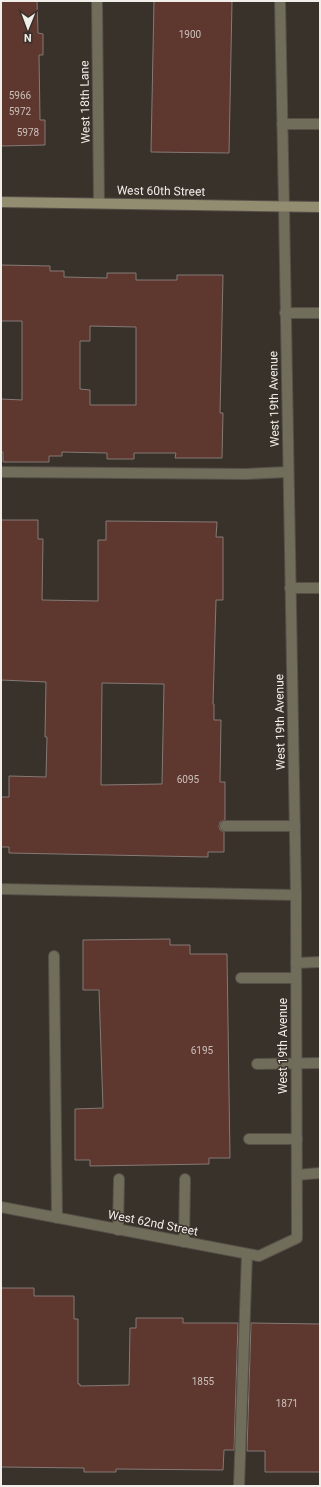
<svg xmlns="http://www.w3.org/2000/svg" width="321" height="1487" font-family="Roboto,sans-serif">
<rect width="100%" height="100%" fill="#39322b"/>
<path fill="#5e372f" stroke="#857976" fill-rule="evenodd" d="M 1,1 L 37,1 L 38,33 L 43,34 L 43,55 L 39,55 L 40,120 L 45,120 L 45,145 L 1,146 Z
M 154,1 L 232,1 L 229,153 L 151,152 Z
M 1,265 L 50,266 L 50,271 L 64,271 L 64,277 L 107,278 L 107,273 L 136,273 L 136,280 L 177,280 L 177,275 L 223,275 L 220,413 L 223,413 L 222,458 L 175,458 L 176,453 L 134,453 L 134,459 L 107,459 L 107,453 L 62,452 L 62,456 L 49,456 L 49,462 L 3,462 L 3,452 L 1,452 L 1,399 L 22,400 L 22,321 L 1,321 ZM 90,326 L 136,327 L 136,405 L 90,405 L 90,390 L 80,389 L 80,341 L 90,341 Z
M 1,520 L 38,520 L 38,539 L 43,539 L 42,600 L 98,601 L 98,540 L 106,540 L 106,521 L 217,522 L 216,537 L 223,537 L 223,600 L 216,600 L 213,704 L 214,704 L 214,720 L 221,720 L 220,782 L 225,782 L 225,820 L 220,822 L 219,826 L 220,830 L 224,832 L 224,852 L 208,852 L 208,857 L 9,853 L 9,847 L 1,847 L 1,797 L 9,797 L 9,776 L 46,777 L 47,737 L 45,737 L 46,682 L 1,680 ZM 102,683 L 164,684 L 162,784 L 101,785 Z
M 170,939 L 170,945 L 190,945 L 190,954 L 227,954 L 230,1158 L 209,1158 L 209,1164 L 90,1166 L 90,1160 L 75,1160 L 75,1109 L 103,1108 L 99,990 L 83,990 L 83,940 Z
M 1,1288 L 34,1288 L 34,1296 L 74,1296 L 74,1319 L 78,1319 L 78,1384 L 80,1384 L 80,1386 L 129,1385 L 130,1328 L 136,1328 L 136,1318 L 183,1318 L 183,1323 L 238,1323 L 234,1450 L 224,1450 L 223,1470 L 116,1469 L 116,1472 L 84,1472 L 84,1468 L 1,1467 Z
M 251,1323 L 320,1324 L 320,1472 L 265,1472 L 265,1451 L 247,1451 Z"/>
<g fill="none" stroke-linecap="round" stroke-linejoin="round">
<defs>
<path id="lane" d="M 280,1 L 284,207
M 282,124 L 320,124
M 285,313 L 320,313
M 1,472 L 246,474 L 288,472
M 290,588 L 320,588
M 225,826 L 295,826
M 1,889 L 296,895
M 54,956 L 57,1218
M 296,963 L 320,962
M 241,978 L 296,978
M 257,1064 L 320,1063
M 249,1139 L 297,1139
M 297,1175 L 320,1173
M 118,1230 L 119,1179
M 184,1242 L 185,1179
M 239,1486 L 247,1254"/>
<path id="street" d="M 97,1 L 99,203
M 1,1207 L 259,1256 L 297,1238 L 296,895 L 284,207"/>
<path id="secondary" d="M 1,202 L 320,207"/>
</defs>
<use href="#lane" stroke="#565049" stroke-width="12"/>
<use href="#street" stroke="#565049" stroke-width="12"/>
<use href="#secondary" stroke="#565049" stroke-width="12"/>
<use href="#lane" stroke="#706d5b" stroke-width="10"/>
<use href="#street" stroke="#706d5b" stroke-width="10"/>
<use href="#secondary" stroke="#928c71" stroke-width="10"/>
</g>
<g text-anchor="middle" stroke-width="3" stroke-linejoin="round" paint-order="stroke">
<g font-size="10" fill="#ccc0ba">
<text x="190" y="38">1900</text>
<text x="20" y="99">5966</text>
<text x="20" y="115">5972</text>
<text x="28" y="136">5978</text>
<text x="188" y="783">6095</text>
<text x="202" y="1054">6195</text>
<text x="203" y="1385">1855</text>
<text x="287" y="1407">1871</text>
</g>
<g font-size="12" fill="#f1ede9" stroke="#39322b">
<text transform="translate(85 102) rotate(-91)" y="4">West 18th Lane</text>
<text transform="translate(161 191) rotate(1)" y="4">West 60th Street</text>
<text transform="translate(274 399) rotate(-91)" y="4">West 19th Avenue</text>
<text transform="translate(280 722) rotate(-91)" y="4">West 19th Avenue</text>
<text transform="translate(283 1046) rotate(-90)" y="4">West 19th Avenue</text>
<text transform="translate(153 1223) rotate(11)" y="4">West 62nd Street</text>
</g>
</g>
<rect width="321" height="1487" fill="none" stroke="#f1ede9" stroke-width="4"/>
<g transform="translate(28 28) rotate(181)" stroke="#39322b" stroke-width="3" paint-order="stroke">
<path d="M0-3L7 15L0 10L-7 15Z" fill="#f1ede9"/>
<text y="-6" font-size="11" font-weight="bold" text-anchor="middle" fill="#f1ede9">N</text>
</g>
</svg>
